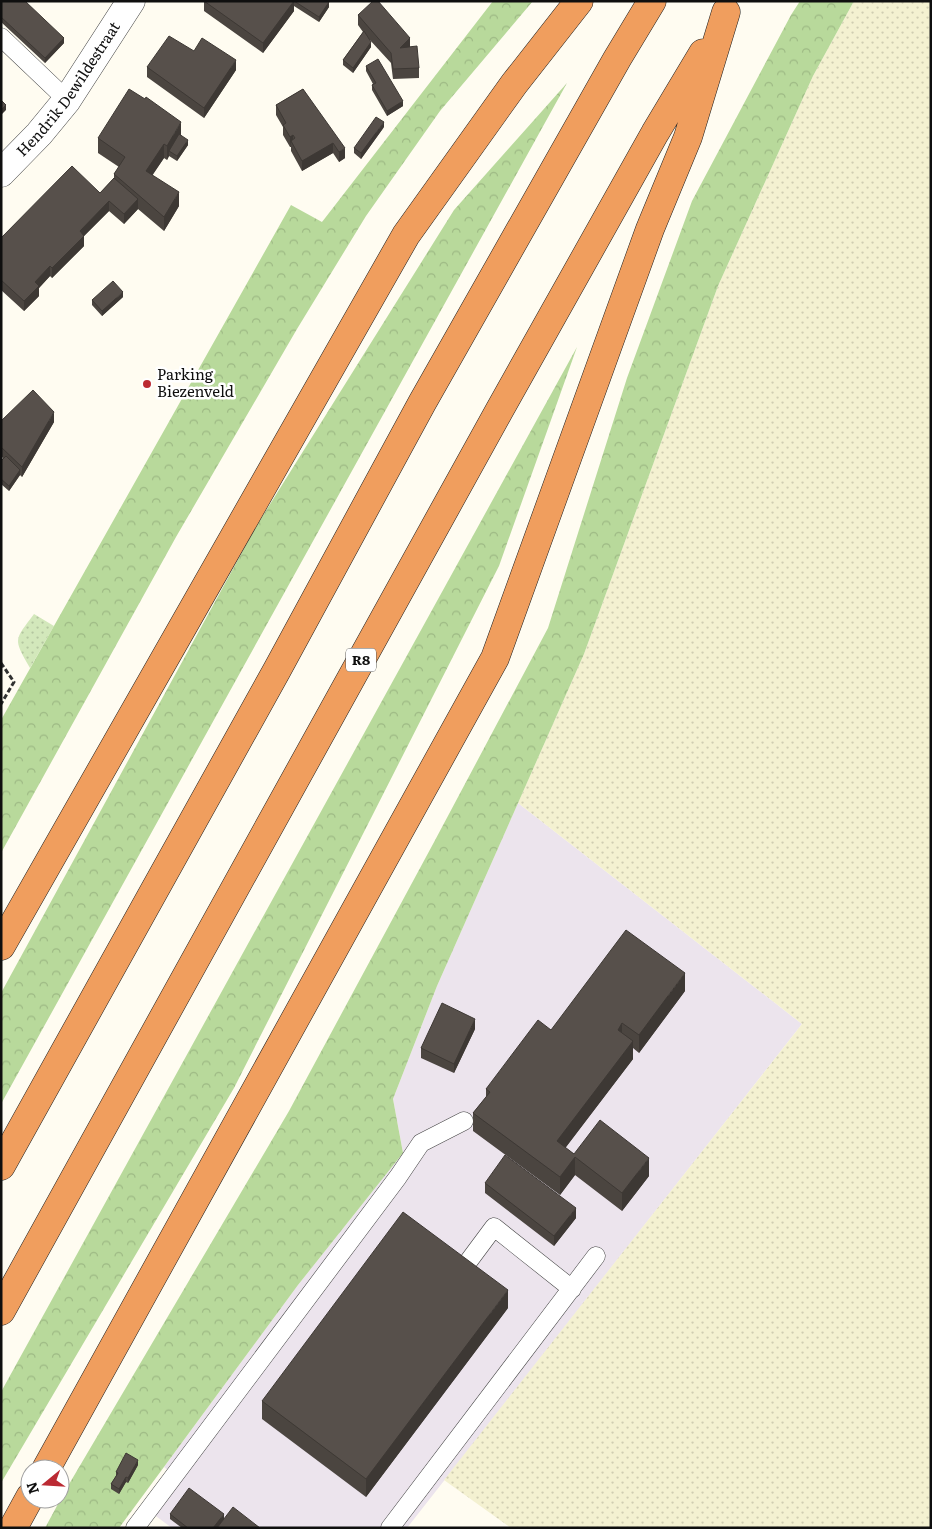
<svg xmlns="http://www.w3.org/2000/svg" width="932" height="1529" font-family="Literata,serif">
<defs>
<pattern id="farmland-dots" width="8" height="8" patternUnits="userSpaceOnUse" patternTransform="scale(1.25)"><rect width="8" height="8" fill="#f4f1d1"/><path d="M2 2h.1M6 6h.1" fill="none" stroke="#d0cdb2" stroke-width="1.8" stroke-linecap="round"/></pattern>
<pattern id="grass-dots" width="8" height="8" patternUnits="userSpaceOnUse" patternTransform="scale(1.25)"><rect width="8" height="8" fill="#d3e8bb"/><path d="M2 2h.1M6 6h.1" fill="none" stroke="#b4c6a0" stroke-width="1.8" stroke-linecap="round"/></pattern>
<pattern id="forest-crowns" width="20" height="18" patternUnits="userSpaceOnUse" patternTransform="scale(1.25)"><rect width="20" height="18" fill="#b8d99b"/><path d="M2 6a3 3 0 1 1 6 0M12 15a3 3 0 1 1 6 0" fill="none" stroke="#9db984"/></pattern>
</defs>
<rect width="100%" height="100%" fill="#fffcf1"/>
<path fill="#ece4ed" d="M 518,803 L 802,1024 L 407,1528 L 172,1528 L 153,1514 L 181,1481 L 164,1467 L 298,1285 L 403,1153 L 393,1099 L 437,986 Z"/>
<path fill="url(#farmland-dots)" d="M 854,1 L 931,1 L 931,1528 L 511,1528 L 444,1480 L 802,1024 L 518,803 L 584,654 L 718,286 L 813,76 Z"/>
<path fill="url(#grass-dots)" d="M 34,614 L 54,626 L 30,668 C 13,638 14,641 34,614 Z"/>
<path fill="url(#forest-crowns)" d="M 493,1 L 533,1 L 440,111 L 366,216 L 297,329 L 176,537 L 1,853 L 1,720 L 291,205 L 322,222 Z
M 800,1 L 854,1 L 813,76 L 718,286 L 584,654 L 437,986 L 393,1099 L 403,1153 L 298,1285 L 119,1528 L 45,1528 L 65,1491 L 289,1111 L 433,844 L 548,628 L 627,378 L 692,201 L 791,15 Z
M 567,83 L 1,1104 L 1,993 L 257,525 L 454,210 Z
M 577,347 L 499,566 L 234,1088 L 1,1483 L 1,1392 Z"/>
<g fill="none" stroke-linecap="round" stroke-linejoin="round">
<defs>
<path id="lane" d="M 1,37 L 67,100
M 465,1266 L 494,1227 L 572,1289
M 135,1528 L 398,1177 L 421,1143 L 464,1121
M 390,1528 L 596,1256"/>
<g id="street">
<path id="s1" d="M 1,173 L 39,134 L 67,100 L 131,1"/>
</g>
<path id="highway" d="M 1,946 L 406,235 L 514,84 L 579,1
M 1,1166 L 277,670 L 422,403 L 617,59 L 652,1
M 1,1311 L 499,411 L 655,133 L 703,53
M 46,1469 L 495,658 L 650,229 L 688,137 L 726,12
M 13,1528 L 30,1497"/>
</defs>
<use href="#lane" stroke="#424242" stroke-width="19"/>
<use href="#street" stroke="#424242" stroke-width="29"/>
<use href="#highway" stroke="#202020" stroke-width="29"/>
<path stroke="#313131" stroke-width="3" stroke-dasharray="5 2.5" stroke-linecap="butt" d="M 1,663 L 14,682 L 1,704"/>
<use href="#lane" stroke="#fff" stroke-width="18"/>
<use href="#street" stroke="#fff" stroke-width="28"/>
<use href="#highway" stroke="#f09e5e" stroke-width="28"/>
</g>
<path fill="#4b4540" d="M 1,1 L 64,43 L 45,63 L 1,22 Z
M 204,1 L 328,1 L 329,7 L 319,22 L 294,6 L 294,11 L 263,53 L 204,11 Z
M 358,15 L 410,47 L 419,68 L 419,78 L 393,79 L 391,63 L 369,39 L 371,47 L 353,73 L 343,65 L 343,60 L 363,32 L 358,25 Z
M 194,51 L 236,70 L 204,118 L 147,77 L 147,67 Z
M 366,66 L 403,106 L 387,116 L 372,90 L 372,85 L 373,84 L 366,71 Z
M 303,89 L 345,158 L 339,162 L 333,153 L 302,171 L 291,151 L 291,147 L 290,147 L 283,135 L 283,127 L 276,115 L 276,105 Z
M 384,127 L 361,159 L 354,153 L 354,148 Z
M 181,135 L 188,145 L 177,161 L 169,156 L 167,160 L 164,158 L 152,175 L 179,206 L 164,231 L 138,209 L 124,224 L 109,211 L 84,236 L 84,246 L 52,278 L 50,276 L 39,288 L 39,296 L 24,311 L 1,290 L 1,238 L 100,193 L 114,178 L 114,174 L 119,167 L 98,153 L 98,138 Z
M 123,297 L 102,316 L 92,305 L 92,300 Z
M 1,421 L 54,422 L 22,477 L 20,475 L 9,491 L 1,484 L 1,461 L 3,458 L 1,456 Z
M 685,991 L 639,1053 L 633,1048 L 633,1059 L 565,1148 L 574,1154 L 649,1176 L 622,1211 L 575,1175 L 560,1195 L 473,1131 L 473,1113 L 486,1097 L 486,1089 L 551,1030 Z
M 475,1029 L 454,1073 L 421,1058 L 421,1048 Z
M 485,1183 L 576,1218 L 554,1246 L 485,1193 Z
M 508,1308 L 366,1497 L 262,1419 L 262,1401 Z
M 138,1465 L 128,1483 L 126,1482 L 119,1494 L 111,1489 L 111,1484 L 116,1476 L 116,1472 Z
M 170,1514 L 224,1519 L 260,1528 L 182,1528 L 170,1519 Z"/>
<path fill="#3d3834" d="M 294,1 L 294,11 L 263,53 L 263,43 Z
M 329,2 L 329,7 L 319,22 L 319,17 Z
M 64,38 L 64,43 L 45,63 L 45,58 Z
M 410,38 L 410,48 L 400,48 Z
M 371,42 L 371,47 L 353,73 L 353,68 Z
M 236,60 L 236,70 L 204,118 L 204,108 Z
M 403,101 L 403,106 L 387,116 L 387,111 Z
M 6,105 L 6,110 L 1,115 L 1,110 Z
M 181,122 L 181,136 L 169,151 L 169,156 L 167,160 L 167,146 Z
M 384,122 L 384,127 L 361,159 L 361,153 Z
M 293,135 L 293,145 L 291,141 L 290,147 L 290,137 Z
M 188,140 L 188,145 L 177,161 L 177,156 Z
M 333,143 L 333,153 L 302,171 L 302,161 Z
M 164,144 L 164,158 L 146,185 L 146,171 Z
M 345,148 L 345,158 L 339,162 L 339,152 Z
M 179,192 L 179,206 L 164,231 L 164,217 Z
M 138,199 L 138,209 L 124,224 L 124,214 Z
M 109,201 L 109,211 L 84,236 L 84,246 L 52,278 L 52,268 L 80,231 Z
M 50,266 L 50,276 L 39,288 L 39,296 L 24,311 L 24,301 L 35,282 Z
M 123,292 L 123,297 L 102,316 L 102,311 Z
M 54,412 L 54,422 L 22,477 L 22,467 Z
M 20,470 L 20,475 L 9,491 L 9,486 Z
M 685,973 L 685,991 L 639,1053 L 639,1035 Z
M 475,1019 L 475,1029 L 454,1073 L 454,1064 Z
M 622,1023 L 622,1041 L 618,1030 Z
M 633,1041 L 633,1059 L 557,1159 L 557,1141 Z
M 575,1157 L 575,1175 L 560,1195 L 560,1177 Z
M 649,1158 L 649,1176 L 622,1211 L 622,1193 Z
M 576,1208 L 576,1218 L 554,1246 L 554,1236 Z
M 508,1290 L 508,1308 L 366,1497 L 366,1479 Z
M 138,1460 L 138,1465 L 128,1483 L 128,1478 Z
M 126,1477 L 126,1482 L 119,1494 L 119,1489 Z
M 224,1514 L 224,1519 L 217,1528 L 213,1528 Z"/>
<path fill="#57504b" stroke="#3d3834" d="M 1,1 L 25,1 L 64,38 L 45,58 L 1,17 Z
M 204,1 L 294,1 L 263,43 Z
M 294,1 L 328,1 L 329,2 L 319,17 Z
M 373,1 L 378,1 L 410,38 L 400,48 L 417,46 L 419,68 L 393,69 L 391,53 L 358,15 Z
M 364,31 L 371,42 L 353,68 L 343,60 Z
M 169,36 L 194,51 L 202,38 L 236,60 L 204,108 L 147,67 Z
M 378,59 L 403,101 L 387,111 L 372,85 L 376,83 L 366,66 Z
M 129,89 L 145,99 L 146,97 L 181,122 L 167,146 L 164,144 L 146,171 L 179,192 L 164,217 L 114,174 L 125,157 L 98,138 Z
M 303,89 L 345,148 L 339,152 L 333,143 L 302,161 L 291,141 L 295,138 L 293,135 L 290,137 L 283,125 L 286,123 L 276,105 Z
M 1,100 L 6,105 L 1,110 Z
M 376,117 L 384,122 L 361,153 L 354,148 Z
M 179,134 L 188,140 L 177,156 L 169,151 Z
M 72,166 L 100,193 L 114,178 L 138,199 L 124,214 L 109,201 L 80,231 L 84,236 L 52,268 L 50,266 L 35,282 L 39,286 L 24,301 L 1,280 L 1,238 Z
M 113,281 L 123,292 L 102,311 L 92,300 Z
M 33,390 L 54,412 L 22,467 L 1,447 L 1,421 Z
M 6,456 L 20,470 L 9,486 L 1,479 L 1,461 Z
M 626,930 L 685,973 L 639,1035 L 622,1023 L 618,1030 L 633,1041 L 557,1141 L 574,1154 L 600,1120 L 649,1158 L 622,1193 L 575,1157 L 560,1177 L 473,1113 L 490,1092 L 486,1089 L 538,1020 L 551,1030 Z
M 442,1003 L 475,1019 L 454,1064 L 421,1048 Z
M 505,1155 L 576,1208 L 554,1236 L 485,1183 Z
M 403,1212 L 508,1290 L 366,1479 L 262,1401 Z
M 126,1453 L 138,1460 L 128,1478 L 126,1477 L 119,1489 L 111,1484 L 118,1473 L 116,1472 Z
M 189,1488 L 224,1514 L 213,1528 L 188,1528 L 170,1514 Z
M 233,1507 L 260,1528 L 217,1528 Z"/>
<circle fill="#bb2a33" stroke="#fff" stroke-width="2" cx="147" cy="384" r="5"/>
<g text-anchor="middle" stroke-width="5" stroke-linejoin="round" paint-order="stroke">
<rect fill="#fff" stroke="#575757" stroke-width="1" x="346" y="648.5" width="30" height="23" rx="4"/>
<g font-size="14" font-weight="bold" fill="#0f0f0f">
<text x="361" y="665">R8</text>
</g>
<g font-size="15" fill="#0f0f0f" stroke="#fff">
<text dy="5" stroke="none"><textPath href="#s1" startOffset="108">Hendrik Dewildestraat</textPath></text>
</g>
<g font-size="15" fill="#0f0f0f" stroke="#fff" text-anchor="start">
<text x="157" y="380">Parking<tspan x="157" dy="17">Biezenveld</tspan></text>
</g>
</g>
<rect width="932" height="1529" fill="none" stroke="#0f0f0f" stroke-width="5"/>
<g transform="translate(45 1484) rotate(252)"><circle r="24" fill="#ffffff" stroke="#9f9f9f"/>
<path d="M0-4L9 19L0 12L-9 19Z" fill="#bb2a33"/>
<text y="-8" font-size="14" font-weight="bold" text-anchor="middle" fill="#0f0f0f">N</text>
</g>
</svg>
